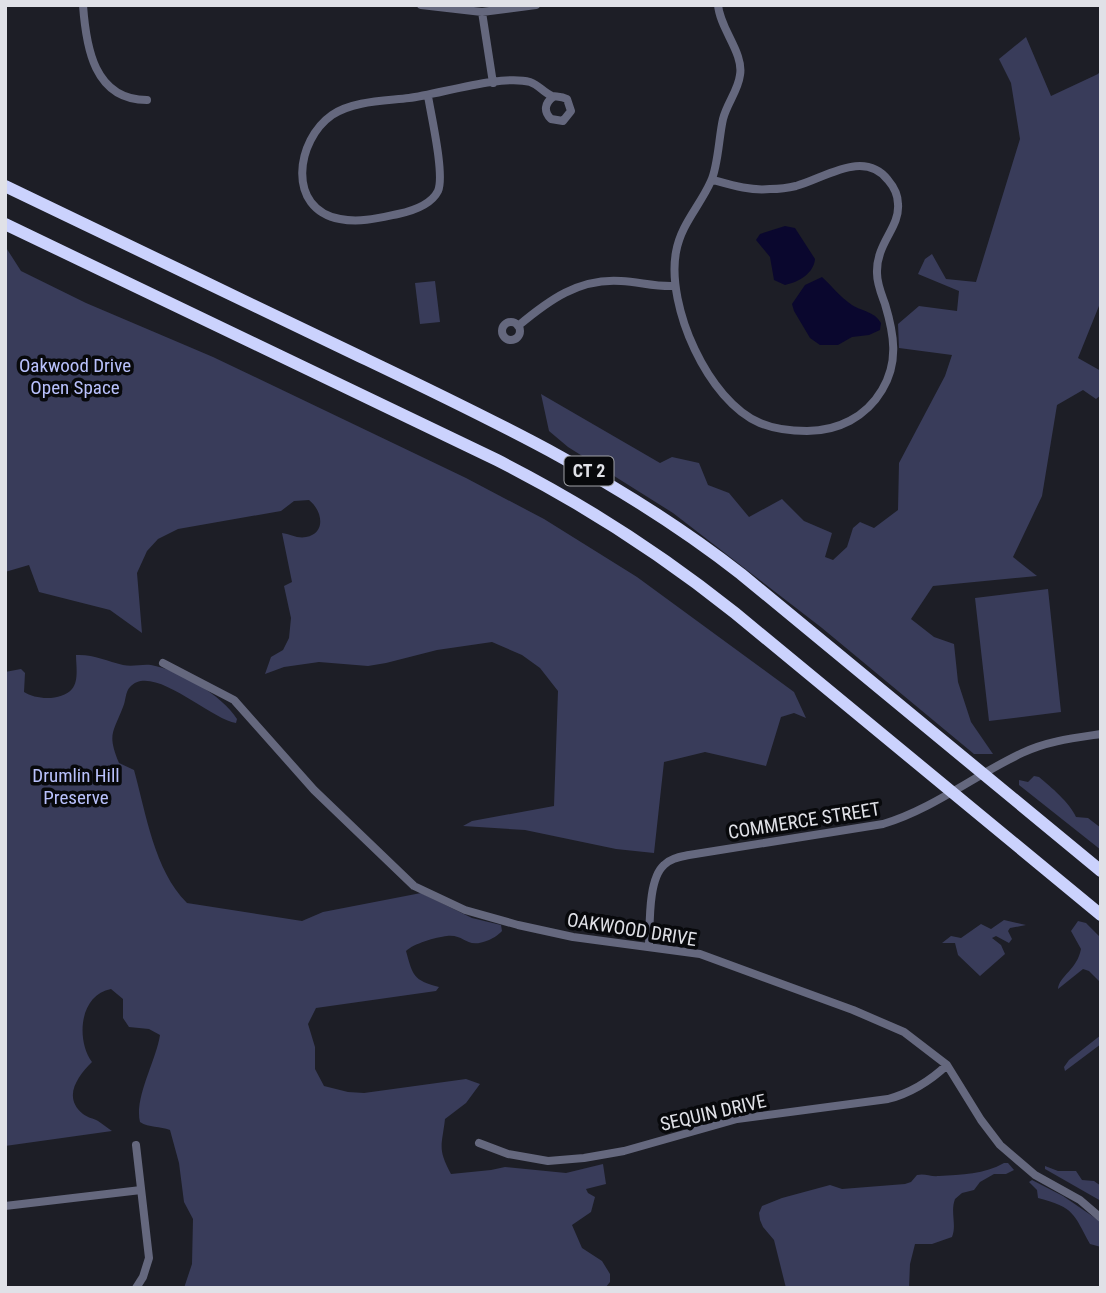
<svg xmlns="http://www.w3.org/2000/svg" width="1106" height="1293" font-family="'Roboto Condensed',sans-serif">
<rect width="100%" height="100%" fill="#1d1e26"/>
<path fill="#393c5a" d="M 1026,37 L 1051,96 L 1098,74 L 1101,70 L 1101,301 L 1078,358 L 1101,371 L 1101,395 L 1096,399 L 1083,390 L 1057,405 L 1042,496 L 1013,557 L 1037,576 L 933,586 L 911,619 L 934,637 L 954,644 L 958,682 L 971,722 L 993,754 L 974,754 L 822,628 L 673,513 L 568,447 L 549,431 L 541,394 L 660,463 L 672,457 L 699,463 L 708,485 L 729,493 L 749,517 L 782,499 L 804,521 L 832,533 L 825,557 L 833,560 L 847,547 L 853,528 L 860,522 L 874,528 L 898,510 L 899,463 L 945,376 L 952,355 L 899,348 L 898,324 L 919,306 L 957,311 L 959,291 L 918,274 L 925,259 L 932,254 L 946,279 L 976,282 L 1020,139 L 1011,83 L 999,59 Z
M 5,246 L 21,271 L 86,303 L 213,357 L 466,478 L 544,519 L 637,577 L 794,692 L 806,718 L 794,713 L 781,717 L 766,766 L 705,752 L 664,762 L 654,853 L 616,849 L 525,830 L 463,826 L 472,821 L 554,806 L 558,691 L 540,668 L 522,655 L 492,642 L 437,650 L 386,663 L 368,666 L 319,662 L 284,667 L 265,674 L 271,657 L 283,650 L 289,638 L 291,618 L 284,586 L 292,582 L 282,533 C 290,534 298,539 306,537 C 327,533 322,510 309,500 L 294,501 L 281,511 L 178,529 L 158,539 L 147,551 L 137,573 L 142,633 L 110,610 L 39,592 L 29,565 L 5,572 Z
M 435,281 L 440,322 L 420,324 L 415,283 Z
M 1048,589 L 1061,712 L 989,721 L 975,598 Z
M 76,655 C 93,654 107,661 123,665 C 133,667 141,664 151,665 C 179,670 222,695 237,719 L 236,723 C 210,719 152,662 130,687 C 125,692 126,701 123,707 C 113,733 107,734 119,763 L 134,770 C 146,813 154,870 187,903 L 302,921 L 323,912 L 421,893 L 472,918 L 501,925 L 502,931 C 497,936 495,937 489,940 C 465,950 466,934 447,936 C 436,937 413,944 406,951 C 413,976 413,980 439,987 L 436,991 L 316,1008 L 308,1024 L 315,1047 L 315,1069 L 324,1086 L 348,1092 L 364,1093 L 466,1079 L 480,1084 L 466,1103 L 445,1119 C 442,1146 437,1148 451,1174 L 491,1170 L 505,1167 L 566,1173 L 603,1164 L 606,1184 L 586,1189 L 588,1193 L 595,1197 L 591,1212 L 572,1225 L 582,1248 L 602,1261 L 610,1274 L 610,1282 L 605,1288 L 184,1288 L 192,1264 L 193,1219 L 184,1202 L 179,1163 L 170,1130 C 160,1126 149,1128 140,1122 C 134,1098 156,1061 160,1035 L 149,1029 L 129,1027 L 123,1018 L 123,999 L 111,989 C 79,995 76,1040 92,1062 C 78,1076 62,1097 83,1114 C 88,1118 93,1118 98,1121 C 103,1124 107,1128 112,1131 L 5,1146 L 5,672 L 21,669 L 25,673 L 24,692 C 36,700 62,701 72,689 C 79,681 76,665 76,655 Z
M 1034,776 L 1039,777 C 1051,787 1070,803 1076,817 L 1088,818 L 1101,828 L 1101,850 L 1019,785 L 1019,780 L 1028,782 Z
M 1004,920 L 1026,925 L 1010,928 L 1008,931 L 1012,939 L 1009,943 L 996,936 L 992,938 L 1001,945 L 1005,954 L 980,976 L 958,955 L 955,943 L 942,943 L 951,936 L 961,938 L 981,924 L 991,929 Z
M 1078,921 L 1086,923 L 1101,938 L 1101,983 L 1089,971 L 1083,969 L 1058,989 C 1059,976 1077,970 1081,949 L 1071,931 Z
M 1101,1035 L 1101,1044 L 1065,1071 L 1064,1067 L 1069,1060 Z
M 1004,1163 L 1008,1163 L 1014,1170 L 1006,1174 L 994,1174 L 980,1182 L 974,1190 L 962,1193 L 955,1199 C 950,1212 957,1225 952,1237 L 932,1244 L 915,1244 L 910,1264 L 909,1288 L 786,1288 L 774,1240 L 763,1227 L 760,1220 L 759,1213 L 762,1206 L 782,1198 L 830,1185 L 842,1189 L 905,1184 L 911,1182 L 917,1175 C 925,1173 930,1177 939,1176 C 961,1175 985,1174 1004,1163 Z
M 1045,1166 L 1058,1171 L 1076,1171 L 1082,1180 L 1094,1181 L 1101,1186 L 1101,1201 L 1045,1169 Z
M 1032,1180 L 1063,1196 L 1101,1222 L 1101,1247 L 1090,1244 C 1073,1213 1075,1208 1038,1198 L 1037,1190 L 1029,1182 Z"/>
<path fill="#0a072e" d="M 785,226 L 795,228 L 815,259 C 814,273 799,282 785,285 L 774,280 L 770,257 L 756,240 L 760,234 Z
M 822,277 C 832,286 840,297 852,305 C 863,312 874,311 881,323 L 880,330 L 869,335 L 852,337 L 838,345 L 820,345 L 810,338 L 794,311 L 792,304 L 805,285 Z"/>
<g fill="none" stroke-linecap="round" stroke-linejoin="round">
<path stroke="#65687e" stroke-width="8" d="M 83,5 C 86,47 94,100 147,100
M 421,5 L 482,12 L 536,5
M 482,12 L 493,83
M 428,96 C 431,115 445,175 438,191 C 431,205 412,211 398,214 C 379,218 360,223 340,219 C 286,209 296,140 332,115 C 353,101 384,101 409,98 C 440,94 502,74 530,82 C 539,85 544,93 552,96 C 557,97 561,96 567,99 L 571,111 L 563,121 L 551,119 C 543,111 545,103 553,97
M 713,180 C 731,185 750,191 770,189 C 778,189 788,188 796,186 C 825,178 864,149 888,180 C 894,187 898,195 898,204 C 900,228 876,243 877,273 C 877,284 881,293 885,304 C 894,334 899,362 882,390 C 866,417 838,431 807,431 C 791,431 774,429 760,423 C 708,401 666,306 676,252 C 681,224 700,206 711,181 C 718,167 719,136 723,119 C 727,103 738,91 740,75 C 744,53 720,29 718,5
M502 331a9 9 0 1 1 18 0a9 9 0 1 1-18 0Z
M 518,326 C 549,300 579,278 621,281 C 640,282 655,287 675,286
M 163,663 L 234,700 L 314,790 L 414,886 L 465,910 L 518,925 L 573,937 L 700,954 L 853,1010 L 904,1032 L 947,1065 L 981,1120 L 1000,1145 L 1035,1175 L 1080,1200 L 1101,1218
M 649,945 C 650,924 648,879 664,865 C 671,858 680,857 689,855 L 883,824 C 933,809 975,775 1022,753 C 1047,741 1074,738 1101,734
M 479,1143 L 508,1154 L 548,1161 L 584,1158 L 624,1151 L 737,1119 L 888,1099 C 911,1093 930,1081 947,1065
M 136,1145 L 149,1258 L 143,1277 L 136,1288
M 5,1206 L 141,1190"/>
<path stroke="#cbd2fd" stroke-width="12" d="M 5,186 C 123,243 241,299 359,356 C 495,421 622,481 741,574 L 1101,871
M 5,224 L 497,460 C 582,503 661,554 735,613 L 1101,915"/>
</g>
<g text-anchor="middle" stroke-width="7" stroke-linejoin="round" paint-order="stroke">
<rect fill="#08090c" stroke="#9fa0a5" stroke-width="2" x="564.5" y="456.5" width="49" height="29" rx="5"/>
<g font-size="18" font-weight="bold" fill="#e0e1e7">
<text x="589" y="477">CT 2</text>
</g>
<g font-size="19" fill="#b9c1fc" stroke="#08090c">
<text x="75" y="372">Oakwood Drive<tspan x="75" dy="22">Open Space</tspan></text>
<text x="76" y="782">Drumlin Hill<tspan x="76" dy="22">Preserve</tspan></text>
</g>
<g font-size="19" fill="#e0e1e7" stroke="#08090c">
<text transform="translate(804 820) rotate(-9)" y="7">COMMERCE STREET</text>
<text transform="translate(632 929) rotate(9)" y="7">OAKWOOD DRIVE</text>
<text transform="translate(713 1112) rotate(-13)" y="7">SEQUIN DRIVE</text>
</g>
</g>
<rect width="1106" height="1293" fill="none" stroke="#e0e1e7" stroke-width="14"/>
</svg>
